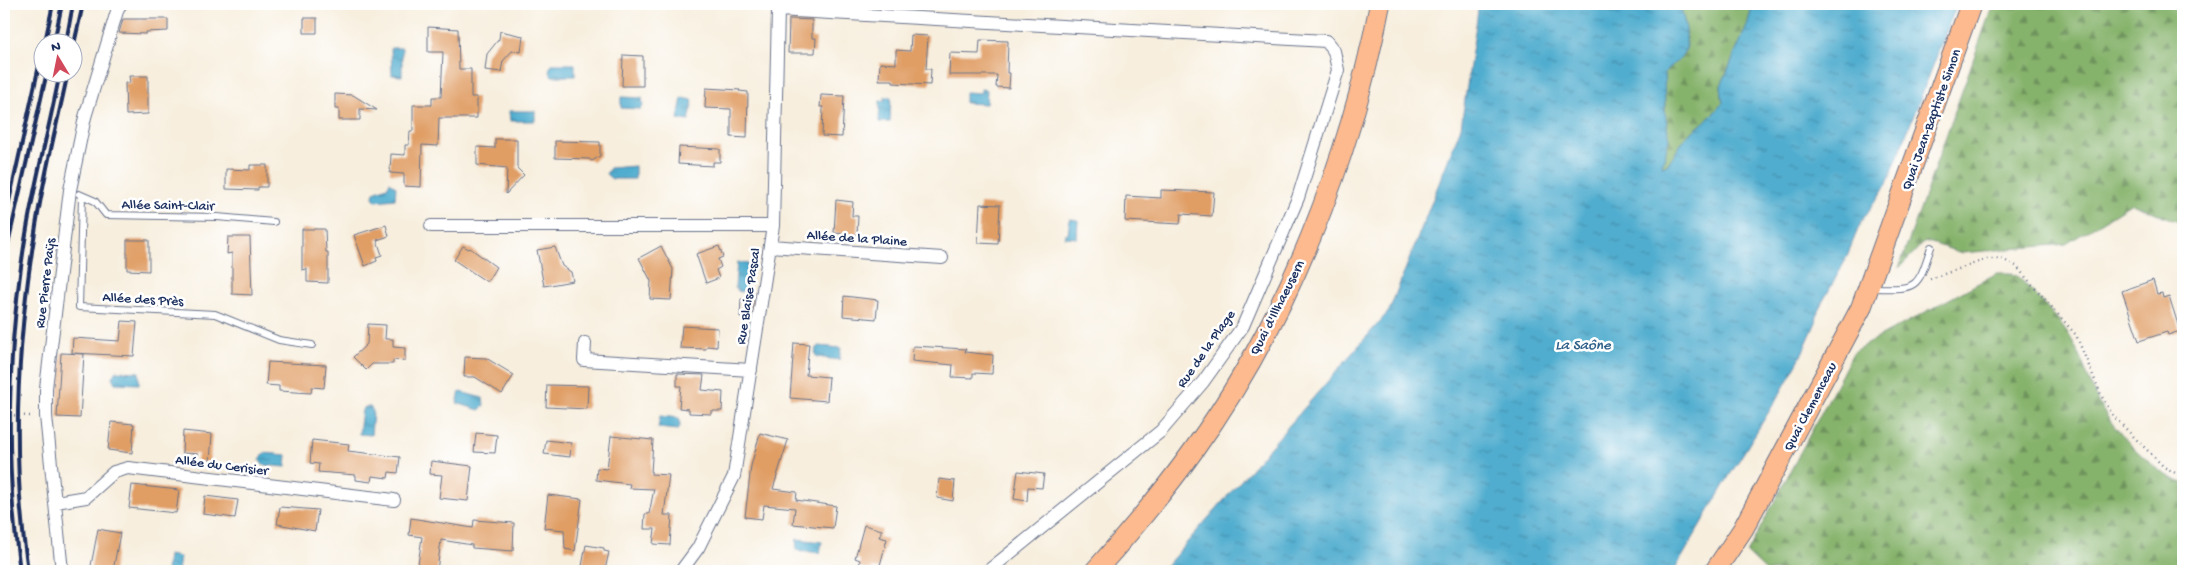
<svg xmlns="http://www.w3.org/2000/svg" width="2187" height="575" font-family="'Gochi Hand',sans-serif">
<defs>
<pattern id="forest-firs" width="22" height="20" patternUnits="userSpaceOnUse" patternTransform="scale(1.25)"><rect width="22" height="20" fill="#86b36c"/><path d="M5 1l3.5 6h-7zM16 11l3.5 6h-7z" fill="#6d925c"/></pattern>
<pattern id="water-ripples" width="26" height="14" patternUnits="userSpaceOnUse" patternTransform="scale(1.25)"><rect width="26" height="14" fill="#51adcf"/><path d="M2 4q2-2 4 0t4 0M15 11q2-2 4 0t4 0" fill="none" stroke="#428dab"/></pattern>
</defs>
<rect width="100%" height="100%" fill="#fff"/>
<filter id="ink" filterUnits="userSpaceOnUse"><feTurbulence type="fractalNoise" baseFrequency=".02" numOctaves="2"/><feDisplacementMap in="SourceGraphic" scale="10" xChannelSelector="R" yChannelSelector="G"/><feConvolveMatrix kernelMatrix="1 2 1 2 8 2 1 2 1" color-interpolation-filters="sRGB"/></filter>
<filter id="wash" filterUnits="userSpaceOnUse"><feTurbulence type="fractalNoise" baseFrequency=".0096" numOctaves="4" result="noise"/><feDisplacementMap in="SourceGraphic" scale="20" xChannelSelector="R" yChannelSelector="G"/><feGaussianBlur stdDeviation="1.12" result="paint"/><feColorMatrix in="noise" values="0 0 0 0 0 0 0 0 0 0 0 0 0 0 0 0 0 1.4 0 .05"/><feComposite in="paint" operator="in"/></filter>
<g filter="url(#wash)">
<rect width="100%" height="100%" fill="#f7eedd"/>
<path fill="url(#forest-firs)" stroke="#507165" d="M 1680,4 L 1753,4 L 1747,26 L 1721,86 L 1723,103 L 1709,118 L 1686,137 L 1667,165 L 1661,166 L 1669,139 L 1665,112 L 1664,73 L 1681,57 L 1686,49 L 1686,29 Z
M 1993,4 L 2183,4 L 2183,224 L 2132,203 L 2066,244 L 1962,253 L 1925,241 L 1899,268 Z
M 1997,273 L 2010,273 L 2019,277 C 2034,295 2058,316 2069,335 C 2082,356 2088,380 2098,402 C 2112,429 2155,474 2183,483 L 2183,571 L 1766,571 L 1747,553 L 1854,351 Z"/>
<path fill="url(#water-ripples)" stroke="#366e96" d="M 1479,4 L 1680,4 L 1686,29 L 1686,49 L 1681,57 L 1664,73 L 1665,112 L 1669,139 L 1662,166 L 1667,165 L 1686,137 L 1709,118 L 1723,103 L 1721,86 L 1747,26 L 1753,4 L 1957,4 L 1887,184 L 1861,222 L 1844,263 L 1818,310 L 1816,322 L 1800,358 L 1781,392 L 1728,478 L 1674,571 L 1162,571 L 1389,311 L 1461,127 Z
M 391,48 L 402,48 L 402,76 L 392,75 Z
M 552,64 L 575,64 L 575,76 L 552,76 L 549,70 Z
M 981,89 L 987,90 L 986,104 L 965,103 L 965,92 L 981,93 Z
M 621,97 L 642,98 L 643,105 L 641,109 L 621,108 Z
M 885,97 L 891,97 L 890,122 L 879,122 L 880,101 L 885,101 Z
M 682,98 L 693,100 L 689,121 L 678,119 Z
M 509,111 L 535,111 L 535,121 L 510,121 Z
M 635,166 L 635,179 L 612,179 L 606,174 L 610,168 Z
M 390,182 L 396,187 L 395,199 L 376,201 L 373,197 L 374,192 L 387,187 Z
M 1070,219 L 1078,220 L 1077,238 L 1065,237 L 1065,234 L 1068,234 Z
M 737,262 L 748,264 L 746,289 L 740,292 L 735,288 Z
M 819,346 L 841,348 L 839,360 L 817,357 L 815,354 L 816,348 Z
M 116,371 L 139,372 L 139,384 L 115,383 L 112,377 Z
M 460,392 L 483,398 L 484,406 L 479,410 L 457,403 Z
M 365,407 L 370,407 L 373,411 L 371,435 L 359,434 L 362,410 Z
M 660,416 L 679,418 L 680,426 L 678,430 L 658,428 Z
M 264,453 L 287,455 L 286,467 L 263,465 L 260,460 Z
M 797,539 L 822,542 L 820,553 L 796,550 Z
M 168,555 L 180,557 L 178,571 L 166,571 Z"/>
<g id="blocks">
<path fill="#e09e65" d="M 304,18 L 317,18 L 317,33 L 304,33 Z
M 123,19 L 168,19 L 168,31 L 146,32 L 146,34 L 119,33 Z
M 789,19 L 812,20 L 812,38 L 816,38 L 815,53 L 788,53 Z
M 428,27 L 458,29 L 459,69 L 471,69 L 471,97 L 477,97 L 477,118 L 439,118 L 438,146 L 422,145 L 421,187 L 404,186 L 404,174 L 390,173 L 391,154 L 405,155 L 405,145 L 409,145 L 410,131 L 413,131 L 413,105 L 432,105 L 432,97 L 441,97 L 443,52 L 428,52 Z
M 500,31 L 523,36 L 521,52 L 512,51 L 503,61 L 501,72 L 485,70 L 487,54 L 499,39 Z
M 911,35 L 928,36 L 926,69 L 931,69 L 930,85 L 893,83 L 893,80 L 879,80 L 880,63 L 896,64 L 896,50 L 910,51 Z
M 980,40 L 1008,41 L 1007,73 L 1010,73 L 1009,88 L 996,87 L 997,75 L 949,75 L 950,53 L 979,54 Z
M 623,55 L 643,56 L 643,86 L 622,86 Z
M 129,76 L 148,76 L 148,114 L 126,115 L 125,83 L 130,83 Z
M 706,88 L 740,90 L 739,91 L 748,92 L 747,138 L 731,137 L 731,109 L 705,108 Z
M 335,94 L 353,95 L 377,110 L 360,109 L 360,120 L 339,120 L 339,109 L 335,109 Z
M 821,95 L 844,96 L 842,137 L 822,136 L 823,107 L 820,107 Z
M 495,139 L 517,139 L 517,168 L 524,175 L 506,194 L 507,168 L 477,165 L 477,147 L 495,148 Z
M 555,141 L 600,142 L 600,156 L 592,161 L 589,159 L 555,158 Z
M 679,147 L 720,149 L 720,162 L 713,162 L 713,166 L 678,164 Z
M 250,165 L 267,165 L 267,187 L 258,187 L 258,190 L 226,189 L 226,169 L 250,170 Z
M 1161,190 L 1214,192 L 1212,216 L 1181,214 L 1180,224 L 1125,221 L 1126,196 L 1161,198 Z
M 836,200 L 853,202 L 852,216 L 858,216 L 857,235 L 834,233 Z
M 980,204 L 1000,205 L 998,244 L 978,243 Z
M 386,225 L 389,236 L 377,240 L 382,255 L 376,257 L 377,261 L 365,266 L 354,235 Z
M 302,229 L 325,229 L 326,252 L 328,252 L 328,283 L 307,282 L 307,269 L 302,270 Z
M 228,237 L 250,237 L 252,295 L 232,294 L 232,253 L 227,254 Z
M 127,240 L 149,240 L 149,271 L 127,270 Z
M 463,246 L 469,249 L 470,248 L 496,267 L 487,282 L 454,260 Z
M 661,246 L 673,269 L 671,300 L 650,299 L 651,281 L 639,258 Z
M 719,246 L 723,257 L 718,259 L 721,267 L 716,270 L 719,278 L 706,283 L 696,254 Z
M 555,247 L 562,266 L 571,272 L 573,281 L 544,286 L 537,250 Z
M 2153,280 L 2157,294 L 2162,293 L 2163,298 L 2169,296 L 2180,331 L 2168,335 L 2167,332 L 2139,341 L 2122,291 Z
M 844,296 L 878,300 L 876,319 L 843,316 Z
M 741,299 L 753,300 L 750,318 L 740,317 Z
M 122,321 L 137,322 L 134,356 L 72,353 L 73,338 L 120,341 Z
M 368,324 L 386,325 L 385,339 L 393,339 L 393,347 L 405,348 L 405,361 L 393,360 L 393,364 L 372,364 L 366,370 L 353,357 L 367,344 Z
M 682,326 L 718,328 L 717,347 L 707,346 L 706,349 L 680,348 Z
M 794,343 L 809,344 L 806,375 L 829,377 L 827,401 L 790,398 Z
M 913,346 L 966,349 L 965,352 L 993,355 L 992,374 L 973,373 L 973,378 L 952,377 L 953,365 L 912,361 Z
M 61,353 L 84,354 L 80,418 L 57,417 Z
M 465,357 L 486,358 L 514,375 L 502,394 L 475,377 L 464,377 Z
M 268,362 L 326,365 L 324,388 L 312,387 L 311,393 L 279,391 L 279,386 L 266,385 Z
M 677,374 L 704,375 L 702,390 L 723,392 L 722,411 L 711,411 L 711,414 L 689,413 L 689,409 L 679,408 L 681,386 L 677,386 Z
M 547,385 L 588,386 L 587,409 L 546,407 Z
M 111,422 L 134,424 L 132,453 L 108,450 Z
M 183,431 L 212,434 L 210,462 L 197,461 L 198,454 L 182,453 Z
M 476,433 L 497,435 L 495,453 L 474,452 Z
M 760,433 L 788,440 L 773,489 L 797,492 L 796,500 L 836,506 L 833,528 L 793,524 L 795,508 L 764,505 L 762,519 L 745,517 L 751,466 Z
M 611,436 L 653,440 L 651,474 L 669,475 L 664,515 L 672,515 L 670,545 L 653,544 L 655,529 L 644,529 L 645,514 L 649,514 L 654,489 L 629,488 L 630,484 L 596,480 L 597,468 L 607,469 Z
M 312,440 L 349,444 L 348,451 L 400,457 L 398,473 L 389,472 L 388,478 L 372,476 L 371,482 L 356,480 L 356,475 L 318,472 L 319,464 L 310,463 Z
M 546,440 L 571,443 L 570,457 L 544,454 Z
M 431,461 L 472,466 L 468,501 L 439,498 L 442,475 L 430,474 Z
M 1018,471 L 1044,474 L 1042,488 L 1028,487 L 1027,501 L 1014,499 Z
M 939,479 L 955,481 L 953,501 L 937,498 Z
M 132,485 L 179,490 L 176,513 L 129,508 Z
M 548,495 L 582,499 L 575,551 L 565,549 L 564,530 L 544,528 Z
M 205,496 L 238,500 L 235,518 L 203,514 Z
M 280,507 L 318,510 L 315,531 L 277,524 Z
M 411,518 L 473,528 L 474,520 L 514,523 L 513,551 L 472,548 L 472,545 L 441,540 L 437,571 L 417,571 L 422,537 L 409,535 Z
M 864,525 L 882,530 L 879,537 L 887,539 L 879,569 L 871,568 L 871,571 L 859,567 L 860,560 L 855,558 Z
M 98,529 L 120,533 L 113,571 L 90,571 Z
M 586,545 L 604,548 L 604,551 L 609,552 L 605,570 L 582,566 Z"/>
</g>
</g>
<g filter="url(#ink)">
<use href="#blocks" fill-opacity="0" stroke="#68728a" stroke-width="1"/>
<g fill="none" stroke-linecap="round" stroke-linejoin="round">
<defs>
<path id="service" d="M 79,194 L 95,201 L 106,215 L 217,217 L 274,222
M 82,196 L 79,307 L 215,314 L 279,340 L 312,345
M 1872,288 C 1918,289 1917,290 1931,247"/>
<path id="minor" d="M 778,4 L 778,10 L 1326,41 L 1334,51 L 1338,70 L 1298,198 L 1243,326 L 1203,382 L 1161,431 L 988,571
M 431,226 L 773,226
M 770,246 L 942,258
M 585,343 L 584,360 L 751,370
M 56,502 L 86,497 L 114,472 L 128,468 L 394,500
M 62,571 L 46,416 L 46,388 L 70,190 L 85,117 L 118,8 L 121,4
M 681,571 L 698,548 L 734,476 L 773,226 L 778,10"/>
<path id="primary" d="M 1095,571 C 1129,533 1163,493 1193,451 C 1287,322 1350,160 1380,4
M 1715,571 L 1743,529 L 1861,308 L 1971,4"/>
</defs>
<use href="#service" stroke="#68728a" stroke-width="8"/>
<use href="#minor" stroke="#68728a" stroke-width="14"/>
<use href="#primary" stroke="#68728a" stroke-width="22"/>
<path stroke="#68728a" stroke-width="2.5" stroke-dasharray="1 4" stroke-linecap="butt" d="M 1930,279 L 1987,259 L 2002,259 L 2016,266 L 2076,335 L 2102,397 L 2114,417 L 2164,467 L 2183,477
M 4,415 L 32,416"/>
<use href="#service" stroke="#fff" stroke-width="6"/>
<use href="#minor" stroke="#fff" stroke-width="12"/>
<use href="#primary" stroke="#fcba8e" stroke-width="20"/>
<path stroke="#1b2f5e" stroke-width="4" d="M 45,42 L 53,4
M 54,42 L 62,4
M 66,42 L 73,4
M 72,53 L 83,4
M 4,224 L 42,52
M 4,261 L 47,72
M 20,571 C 4,459 8,340 27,228 C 36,176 50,125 60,72
M 28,571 C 11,460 17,342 35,232 C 43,178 57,125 68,72"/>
</g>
</g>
<g text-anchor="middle" stroke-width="5" stroke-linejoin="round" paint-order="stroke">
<g font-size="14" fill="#1b2f5e" stroke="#fff">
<text transform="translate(1930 119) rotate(-70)" y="5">Quai Jean-Baptiste Simon</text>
<text transform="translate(168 204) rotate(1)" y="5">Allée Saint-Clair</text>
<text transform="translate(857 237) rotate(4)" y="5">Allée de la Plaine</text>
<text transform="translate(44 283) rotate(-83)" y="5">Rue Pierre Paÿs</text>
<text transform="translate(747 296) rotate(-81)" y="5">Rue Blaise Pascal</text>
<text transform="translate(143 298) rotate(3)" y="5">Allée des Près</text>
<text transform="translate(1276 307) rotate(-63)" y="5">Quai d'Illhaeusern</text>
<text transform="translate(1205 348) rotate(-55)" y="5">Rue de la Plage</text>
<text transform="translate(1809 406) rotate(-62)" y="5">Quai Clemenceau</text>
<text transform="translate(222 464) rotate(7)" y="5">Allée du Cerisier</text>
</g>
<g font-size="15" font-style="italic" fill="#31618b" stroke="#fff">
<text x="1583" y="349">La Saône</text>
</g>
</g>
<rect width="2187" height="575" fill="none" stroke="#fff" stroke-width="20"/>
<g transform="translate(58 58) rotate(350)"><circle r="24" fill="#ffffff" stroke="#a4acbf"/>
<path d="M0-4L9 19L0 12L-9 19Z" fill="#d1495b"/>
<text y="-8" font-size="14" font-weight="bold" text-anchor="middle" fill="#1b2f5e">N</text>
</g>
</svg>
